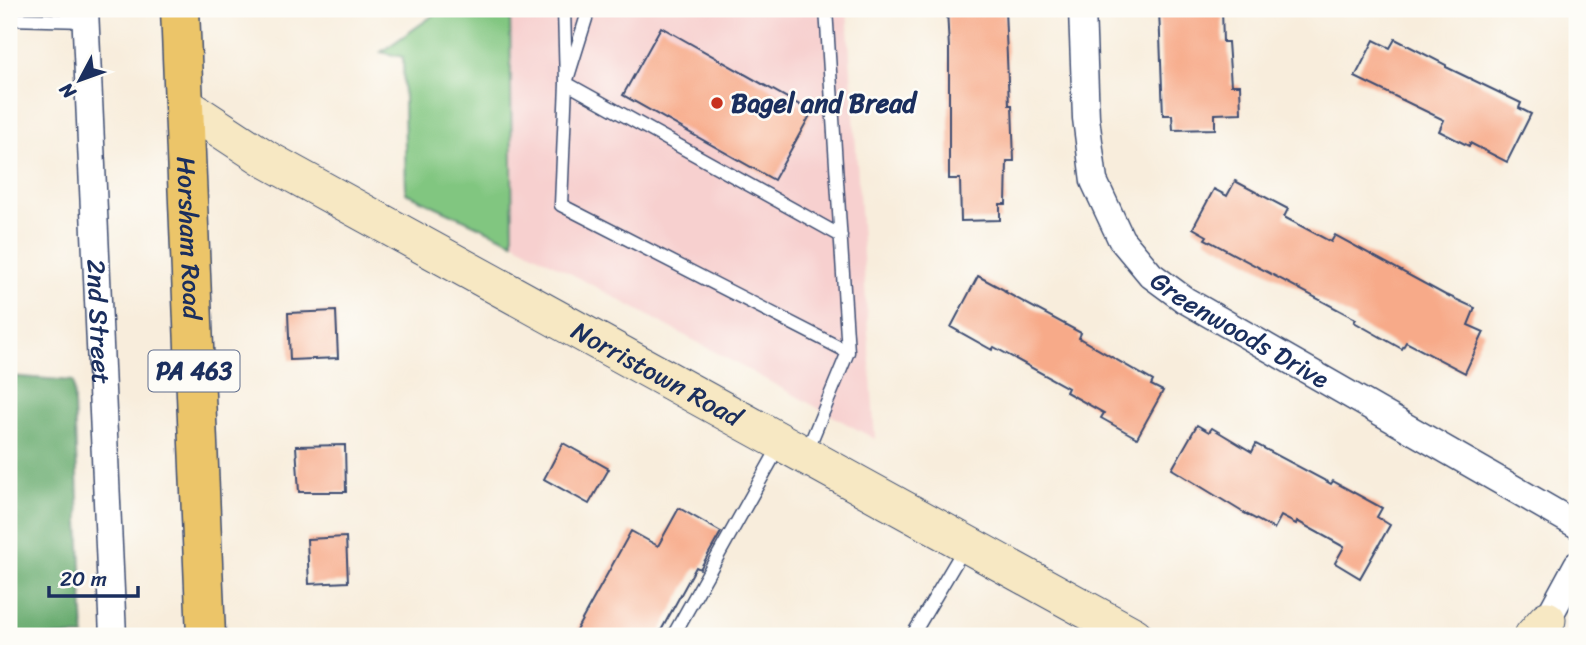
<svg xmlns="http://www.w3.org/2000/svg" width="1586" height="645" font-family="Sriracha,sans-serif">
<rect width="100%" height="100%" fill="#fdfcf7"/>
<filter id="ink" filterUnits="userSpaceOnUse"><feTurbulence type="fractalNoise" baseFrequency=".0143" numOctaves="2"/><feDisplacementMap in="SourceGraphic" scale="14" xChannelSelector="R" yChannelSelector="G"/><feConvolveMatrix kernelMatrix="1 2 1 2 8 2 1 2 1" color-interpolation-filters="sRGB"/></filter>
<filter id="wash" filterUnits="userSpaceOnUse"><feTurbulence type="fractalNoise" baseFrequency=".00686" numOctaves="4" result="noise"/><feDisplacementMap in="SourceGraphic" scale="28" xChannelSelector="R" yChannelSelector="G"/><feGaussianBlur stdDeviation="1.57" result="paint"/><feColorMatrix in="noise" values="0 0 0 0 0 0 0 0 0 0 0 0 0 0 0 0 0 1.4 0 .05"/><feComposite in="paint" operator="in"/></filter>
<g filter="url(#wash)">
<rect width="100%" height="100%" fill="#f8eddc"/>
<path fill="#f7d0cf" d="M 510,9 L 847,9 L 875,439 L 513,242 Z"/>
<path fill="#81c680" stroke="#4e7a6f" stroke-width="2" d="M 439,9 L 510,9 L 513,242 L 406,193 L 403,57 L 381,52 L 438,12 Z"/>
<path fill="#68ab6e" stroke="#426d66" stroke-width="2" d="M 9,376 L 73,381 L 84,636 L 9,636 Z"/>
<g id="blocks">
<path fill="#f7aa89" d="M 947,9 L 1005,9 L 1009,105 L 1012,105 L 1014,161 L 1007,161 L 1006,204 L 1000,204 L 1000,220 L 961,221 L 960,179 L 949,179 L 949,49 Z
M 1159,9 L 1222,9 L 1223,42 L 1228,42 L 1231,85 L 1240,85 L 1241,113 L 1215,114 L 1215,129 L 1173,130 L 1172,115 L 1163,115 Z
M 661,27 L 812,112 L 774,180 L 623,95 Z
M 1395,39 L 1446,65 L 1446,67 L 1521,103 L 1519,108 L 1531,114 L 1507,162 L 1470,143 L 1469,146 L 1439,131 L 1444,120 L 1355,77 L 1374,40 L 1390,48 Z
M 1235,181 L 1288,209 L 1284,217 L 1331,242 L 1335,235 L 1449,297 L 1449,296 L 1475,308 L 1468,325 L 1484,332 L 1465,373 L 1406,342 L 1402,349 L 1354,322 L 1356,319 L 1205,239 L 1207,236 L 1193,228 L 1214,189 L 1227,196 Z
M 978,276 L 1006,291 L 1005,292 L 1081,333 L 1079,338 L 1153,381 L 1151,385 L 1163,391 L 1137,438 L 1101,418 L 1104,413 L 1066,392 L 1068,388 L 994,347 L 992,350 L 951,327 Z
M 336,311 L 338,358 L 290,360 L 288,313 Z
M 1197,425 L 1209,432 L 1212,428 L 1252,452 L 1256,444 L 1331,484 L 1333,481 L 1382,508 L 1377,517 L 1390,525 L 1360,578 L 1335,563 L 1344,547 L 1297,521 L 1296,524 L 1281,516 L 1274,529 L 1244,513 L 1172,469 Z
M 563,443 L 609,469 L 589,504 L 544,479 Z
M 345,445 L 346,492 L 299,492 L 296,446 Z
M 679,508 L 721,532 L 700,569 L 696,567 L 658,636 L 573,636 L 631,531 L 658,546 Z
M 346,537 L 348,582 L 309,584 L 307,539 Z"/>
</g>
</g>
<g filter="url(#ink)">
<use href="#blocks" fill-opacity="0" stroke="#3c4c71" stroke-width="2"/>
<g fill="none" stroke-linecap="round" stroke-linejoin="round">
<defs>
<path id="lane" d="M 564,9 L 566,83 L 561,205 L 848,352
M 589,9 L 566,83 L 841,236
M 9,19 L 85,21
M 807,451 L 848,352 L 826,9
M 673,636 L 780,445
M 912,636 L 965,547"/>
<g id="street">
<path id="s1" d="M 85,9 L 113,636"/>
<path id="s2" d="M 1082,9 L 1086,118 L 1094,181 L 1121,239 L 1151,275 L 1185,300 L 1577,525"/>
<path d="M 1539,635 L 1577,565"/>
</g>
<g id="secondary">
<path id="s3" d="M 184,105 L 266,159 L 1134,636"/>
<path d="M 1533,636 L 1547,620"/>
</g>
<g id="primary">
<path id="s4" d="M 180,9 L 206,636"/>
</g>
</defs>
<use href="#lane" stroke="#3c4c71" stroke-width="15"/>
<use href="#street" stroke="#3c4c71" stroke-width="29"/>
<use href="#secondary" stroke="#3c4c71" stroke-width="39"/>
<use href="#primary" stroke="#3c4c71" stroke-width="41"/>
<use href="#lane" stroke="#fff" stroke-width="12"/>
<use href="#street" stroke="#fff" stroke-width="26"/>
<use href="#secondary" stroke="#f7e8c3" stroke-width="37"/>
<use href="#primary" stroke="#ecc569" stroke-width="38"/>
</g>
</g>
<circle fill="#c8321e" stroke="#fdfcf7" stroke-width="2.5" cx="717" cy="103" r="7"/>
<g text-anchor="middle" stroke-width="5" stroke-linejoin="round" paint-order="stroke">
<rect fill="#fdfcf7" stroke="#5f6c8c" stroke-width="2" x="148.5" y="350.5" width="91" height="41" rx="5"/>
<g font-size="24" font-weight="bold" fill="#1b2f5e">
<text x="194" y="379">PA 463</text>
</g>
<g font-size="26" font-weight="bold" fill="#1b2f5e" stroke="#fdfcf7" text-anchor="start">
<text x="731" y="112">Bagel and Bread</text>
</g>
<g font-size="26" fill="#1b2f5e" stroke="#fdfcf7">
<text dy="9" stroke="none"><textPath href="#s4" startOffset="229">Horsham Road</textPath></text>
<text dy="9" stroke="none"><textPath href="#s1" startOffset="313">2nd Street</textPath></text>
<text dy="9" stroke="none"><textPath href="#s2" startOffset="388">Greenwoods Drive</textPath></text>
<text dy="9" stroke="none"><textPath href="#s3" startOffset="544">Norristown Road</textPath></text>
</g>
</g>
<rect width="1586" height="645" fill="none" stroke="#fdfcf7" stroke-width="35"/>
<g transform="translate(80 80) rotate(229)" stroke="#fdfcf7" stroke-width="5" paint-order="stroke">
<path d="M0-5L12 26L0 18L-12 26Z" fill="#1b2f5e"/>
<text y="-10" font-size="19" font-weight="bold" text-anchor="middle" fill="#1b2f5e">N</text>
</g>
<path d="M49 586v10h89v-10" fill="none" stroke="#1b2f5e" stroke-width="3.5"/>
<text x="60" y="586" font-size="21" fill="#1b2f5e" stroke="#fdfcf7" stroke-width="5" paint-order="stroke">20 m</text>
</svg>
